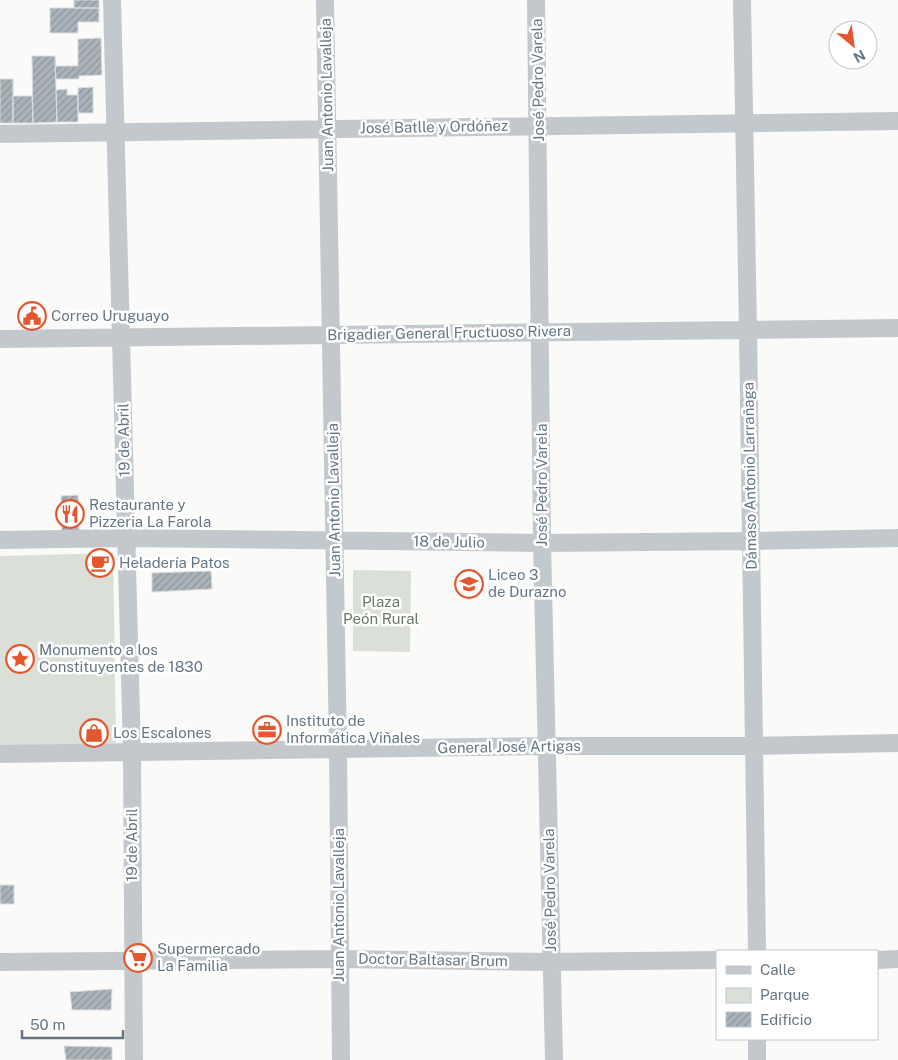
<svg xmlns="http://www.w3.org/2000/svg" width="898" height="1060" font-family="'Public Sans',sans-serif">
<defs>
<pattern id="building-hatch" width="6" height="6" patternUnits="userSpaceOnUse" patternTransform="scale(1.25)"><rect width="6" height="6" fill="#aab3b9"/><path d="M-1 1l2-2M0 6l6-6M5 7l2-2" fill="none" stroke="#8e969c"/></pattern>
</defs>
<rect width="100%" height="100%" fill="#fafaf8"/>
<path fill="#dadfd7" d="M 113,553 L 116,743 L 0,746 L 0,556 Z
M 353,570 L 411,571 L 410,652 L 353,651 Z"/>
<path fill="url(#building-hatch)" stroke="#dcdcda" d="M 74,0 L 99,0 L 99,8 L 74,8 Z
M 50,8 L 99,8 L 99,22 L 78,22 L 78,33 L 50,33 Z
M 101,38 L 102,75 L 79,76 L 79,79 L 56,79 L 55,66 L 78,66 L 78,39 Z
M 32,56 L 55,56 L 57,122 L 33,123 Z
M 0,79 L 13,79 L 13,123 L 0,123 Z
M 93,87 L 93,113 L 78,113 L 78,88 Z
M 67,89 L 67,95 L 78,95 L 78,122 L 57,122 L 56,90 Z
M 13,96 L 32,96 L 33,123 L 13,123 Z
M 78,495 L 79,532 L 62,533 L 61,496 Z
M 211,571 L 212,589 L 152,592 L 152,573 Z
M 0,885 L 14,885 L 14,904 L 0,904 Z
M 112,989 L 111,1010 L 72,1010 L 70,992 Z
M 64,1046 L 112,1047 L 112,1060 L 66,1060 Z"/>
<g fill="none" stroke-linecap="round" stroke-linejoin="round">
<path stroke="#c3c8cc" stroke-width="18" d="M 112,0 L 132,753 L 134,1060
M 325,0 L 338,749 L 341,1060
M 536,0 L 542,543 L 554,1060
M 742,0 L 748,331 L 757,951
M 0,134 L 898,121
M 0,339 L 898,328
M 0,540 L 126,538 L 542,543 L 751,541 L 898,538
M 0,754 L 547,746 L 754,746 L 898,743
M 877,960 L 898,959
M 0,962 L 339,959 L 551,962 L 717,960
M 757,1039 L 757,1060"/>
</g>
<defs>
<symbol id="civic-ring" viewBox="-11 -11 22 22"><circle r="9.5" fill="#fff" stroke="#e4572e" stroke-width="1.5"/><path d="M-.6-6.5H3V-4.5H.6V-3L4-1V1h2V6H-6V1h2V-1L-.6-3ZM-1.2 2.5V6h2.4V2.5Z" fill="#e4572e"/></symbol>
<symbol id="restaurant-ring" viewBox="-11 -11 22 22"><circle r="9.5" fill="#fff" stroke="#e4572e" stroke-width="1.5"/><path d="M-5-6h1v4h1v-4h1v4h1v-4h1v5L-1.5 .5V6h-2V.5L-5-1ZM5-6V6H3V1.5H1.5Q1.5-4 5-6Z" fill="#e4572e"/></symbol>
<symbol id="cafe-ring" viewBox="-11 -11 22 22"><circle r="9.5" fill="#fff" stroke="#e4572e" stroke-width="1.5"/><path d="M-5.5-4.5H6V0H3Q3 3.5 0 3.5H-2.5Q-5.5 3.5-5.5 0ZM3-3.2v2h1.7v-2ZM-6 4.5H4V6H-6Z" fill="#e4572e"/></symbol>
<symbol id="school-ring" viewBox="-11 -11 22 22"><circle r="9.5" fill="#fff" stroke="#e4572e" stroke-width="1.5"/><path d="M0-5L7-2L0 1L-7-2ZM-4 1L0 2.5L4 1V4Q0 6-4 4Z" fill="#e4572e"/></symbol>
<symbol id="sight-ring" viewBox="-11 -11 22 22"><circle r="9.5" fill="#fff" stroke="#e4572e" stroke-width="1.5"/><path d="M0-6L1.8-2.2L6-1.7L2.9 1.2L3.7 5.4L0 3.3L-3.7 5.4L-2.9 1.2L-6-1.7L-1.8-2.2Z" fill="#e4572e"/></symbol>
<symbol id="office-ring" viewBox="-11 -11 22 22"><circle r="9.5" fill="#fff" stroke="#e4572e" stroke-width="1.5"/><path d="M-6-3h4V-5.5h4V-3h4V5H-6ZM-1-4.5V-3h2v-1.5ZM-6 0V1H6V0Z" fill="#e4572e"/></symbol>
<symbol id="shop-ring" viewBox="-11 -11 22 22"><circle r="9.5" fill="#fff" stroke="#e4572e" stroke-width="1.5"/><path d="M-5-2.5h2.3a2.7 3.5 0 0 1 5.4 0H5L5.5 6h-11ZM-1.5-2.5h3a1.5 2.3 0 0 0-3 0Z" fill="#e4572e"/></symbol>
<symbol id="supermarket-ring" viewBox="-11 -11 22 22"><circle r="9.5" fill="#fff" stroke="#e4572e" stroke-width="1.5"/><path d="M-6-5.5h2.5l.6 2H6L4.5 2H-2.5L-4.4-4H-6ZM-1.5 3.2a1.3 1.3 0 1 0 .1 0ZM3 3.2a1.3 1.3 0 1 0 .1 0Z" fill="#e4572e"/></symbol>
</defs>
<g fill-rule="evenodd">
<use href="#civic-ring" x="16" y="300" width="32" height="32"/>
<use href="#restaurant-ring" x="54" y="498" width="32" height="32"/>
<use href="#cafe-ring" x="84" y="547" width="32" height="32"/>
<use href="#school-ring" x="453" y="568" width="32" height="32"/>
<use href="#sight-ring" x="4" y="643" width="32" height="32"/>
<use href="#office-ring" x="251" y="714" width="32" height="32"/>
<use href="#shop-ring" x="78" y="717" width="32" height="32"/>
<use href="#supermarket-ring" x="122" y="942" width="32" height="32"/>
</g>
<g text-anchor="middle" stroke-width="5" stroke-linejoin="round" paint-order="stroke">
<g font-size="15" fill="#657683" stroke="#fff">
<text transform="translate(538 80) rotate(-91)" y="5">José Pedro Varela</text>
<text transform="translate(327 95) rotate(-91)" y="5">Juan Antonio Lavalleja</text>
<text transform="translate(434 127) rotate(-1)" y="5">José Batlle y Ordóñez</text>
<text transform="translate(449 333) rotate(-1)" y="5">Brigadier General Fructuoso Rivera</text>
<text transform="translate(124 440) rotate(-91)" y="5">19 de Abril</text>
<text transform="translate(750 476) rotate(-91)" y="5">Dámaso Antonio Larrañaga</text>
<text transform="translate(542 485) rotate(-90)" y="5">José Pedro Varela</text>
<text transform="translate(334 500) rotate(-91)" y="5">Juan Antonio Lavalleja</text>
<text transform="translate(449 542) rotate(1)" y="5">18 de Julio</text>
<text transform="translate(509 747) rotate(-1)" y="5">General José Artigas</text>
<text transform="translate(132 845) rotate(-90)" y="5">19 de Abril</text>
<text transform="translate(550 890) rotate(-91)" y="5">José Pedro Varela</text>
<text transform="translate(339 905) rotate(-90)" y="5">Juan Antonio Lavalleja</text>
<text transform="translate(433 960) rotate(1)" y="5">Doctor Baltasar Brum</text>
</g>
<g font-size="15" fill="#657683" stroke="#fff" text-anchor="start">
<text x="51" y="321">Correo Uruguayo</text>
<text x="89" y="510">Restaurante y<tspan x="89" dy="17">Pizzeria La Farola</tspan></text>
<text x="119" y="568">Heladería Patos</text>
<text x="488" y="580">Liceo 3<tspan x="488" dy="17">de Durazno</tspan></text>
<text x="39" y="655">Monumento a los<tspan x="39" dy="17">Constituyentes de 1830</tspan></text>
<text x="286" y="726">Instituto de<tspan x="286" dy="17">Informática Viñales</tspan></text>
<text x="113" y="738">Los Escalones</text>
<text x="157" y="954">Supermercado<tspan x="157" dy="17">La Familia</tspan></text>
</g>
<g font-size="15" fill="#687a64" stroke="#fff">
<text x="381" y="607">Plaza<tspan x="381" dy="17">Peón Rural</tspan></text>
</g>
</g>
<rect x="716" y="950" width="162" height="90" fill="#ffffff" stroke="#c1c8cd"/>
<rect x="726" y="966" width="25" height="8" fill="#c3c8cc" stroke="#c1c8cd"/>
<text x="760" y="975" font-size="15" fill="#657683">Calle</text>
<rect x="726" y="988" width="25" height="15" fill="#dadfd7" stroke="#c1c8cd"/>
<text x="760" y="1000" font-size="15" fill="#657683">Parque</text>
<rect x="726" y="1012" width="25" height="15" fill="url(#building-hatch)" stroke="#c1c8cd"/>
<text x="760" y="1025" font-size="15" fill="#657683">Edificio</text>
<g transform="translate(853 45) rotate(151)"><circle r="24" fill="#ffffff" stroke="#c1c8cd"/>
<path d="M0-4L9 19L0 12L-9 19Z" fill="#e4572e"/>
<text y="-8" font-size="14" font-weight="bold" text-anchor="middle" fill="#657683">N</text>
</g>
<path d="M22 1030v8h101v-8" fill="none" stroke="#657683" stroke-width="2.5"/>
<text x="30" y="1030" font-size="15" fill="#657683" stroke="#ffffff" stroke-width="4" paint-order="stroke">50 m</text>
</svg>
